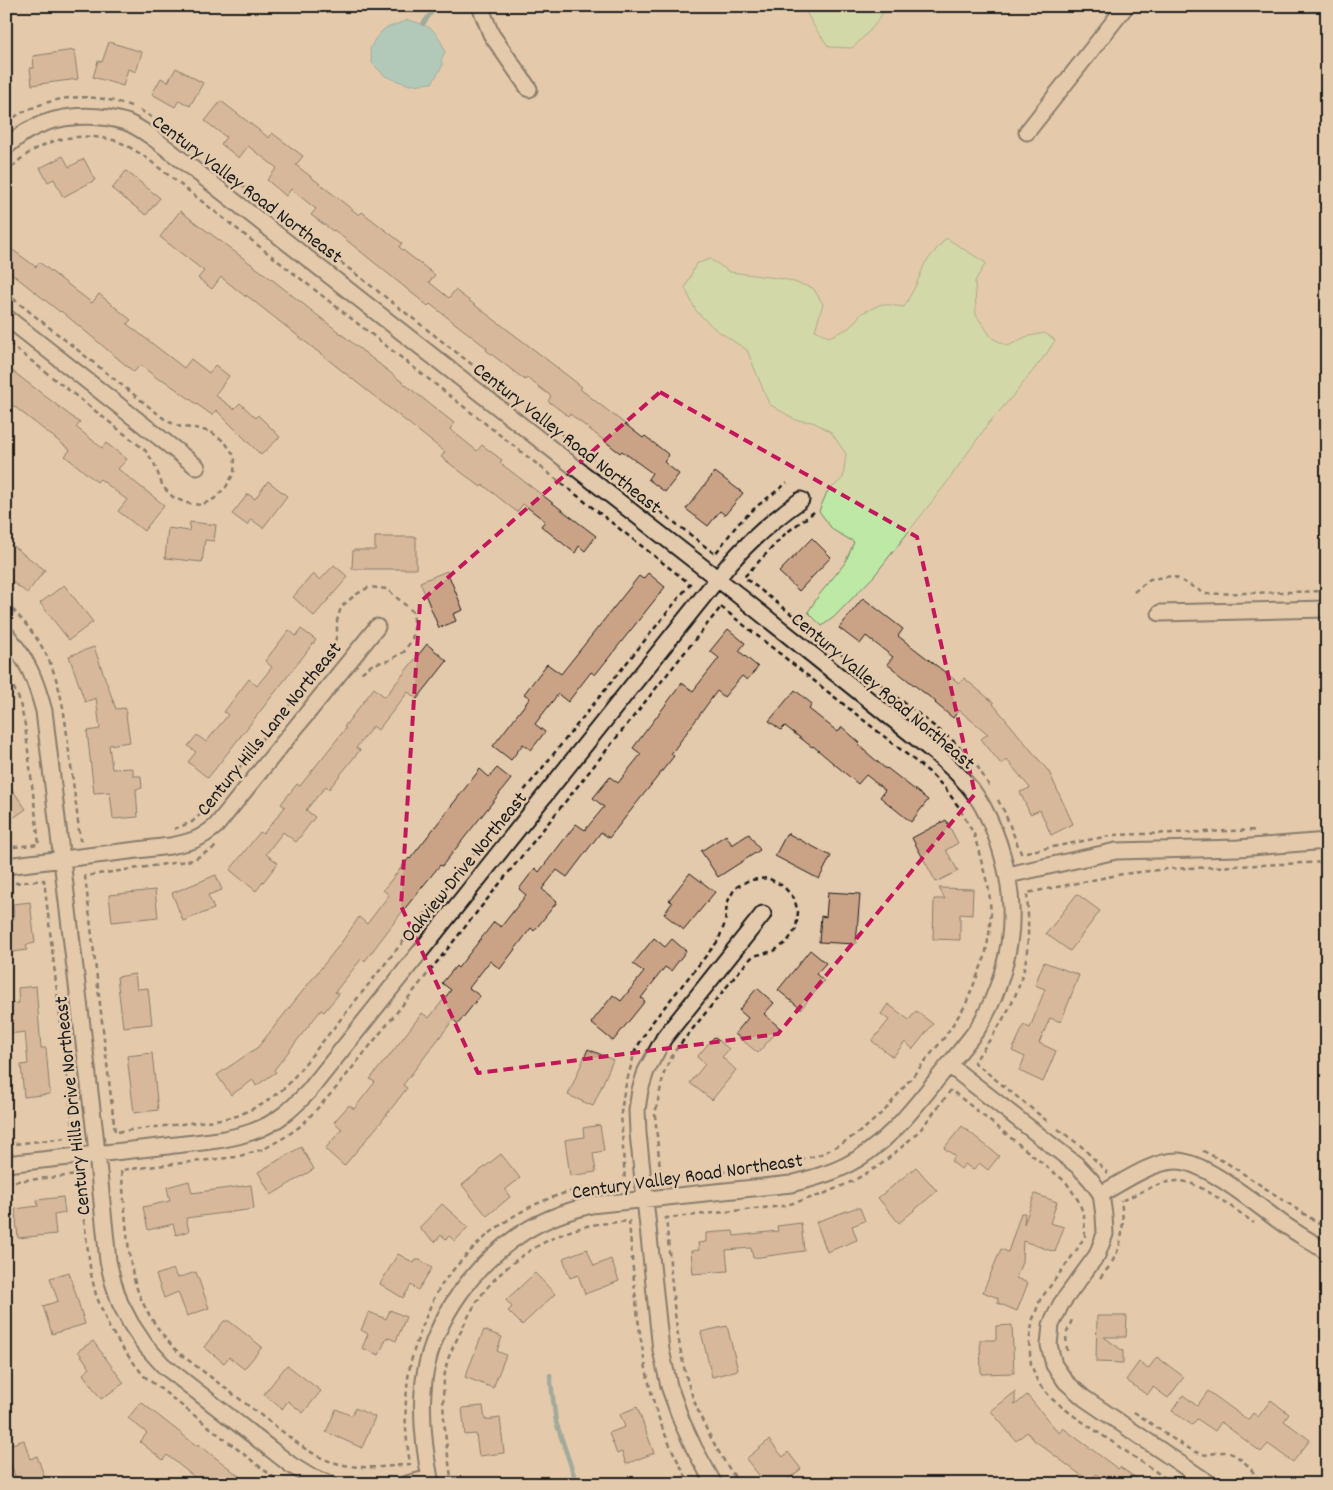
<svg xmlns="http://www.w3.org/2000/svg" width="1333" height="1490" font-family="Dekko,sans-serif">
<rect width="100%" height="100%" fill="#e4caac"/>
<filter id="ink" filterUnits="userSpaceOnUse"><feTurbulence type="fractalNoise" baseFrequency=".02" numOctaves="2"/><feDisplacementMap in="SourceGraphic" scale="10" xChannelSelector="R" yChannelSelector="G"/><feConvolveMatrix kernelMatrix="1 2 1 2 8 2 1 2 1" color-interpolation-filters="sRGB"/></filter>
<g filter="url(#ink)">
<path fill="#bee8a5" stroke="#6d8260" d="M 803,6 L 886,6 C 879,23 865,36 852,48 L 829,47 L 813,25 Z
M 946,238 L 986,263 L 975,281 L 976,315 L 992,338 L 1008,346 L 1025,337 L 1045,333 L 1055,340 L 1047,353 L 1012,397 L 988,424 L 945,485 L 874,576 L 834,617 L 822,626 L 808,612 L 819,595 L 845,563 L 854,542 L 833,530 L 819,511 L 827,492 L 843,478 L 846,454 L 831,432 L 813,422 L 796,420 L 769,404 L 747,350 L 715,329 L 696,311 L 685,288 L 696,264 L 710,259 L 730,272 L 784,279 L 813,288 L 823,304 L 815,330 L 829,337 L 849,328 L 862,313 L 882,304 L 904,307 L 916,285 L 925,263 Z"/>
<path fill="#77c8cd" stroke="#538386" d="M 408,20 C 431,26 437,29 445,52 L 441,61 L 443,65 L 432,83 L 410,85 L 395,80 L 385,76 L 372,63 L 370,49 L 375,39 L 384,29 Z"/>
<g fill="none" stroke-linecap="round" stroke-linejoin="round">
<path stroke="#538386" stroke-width="4.5" d="M 423,24 L 436,6
M 550,1375 L 556,1422 L 577,1484"/>
</g>
<path fill="#caa386" stroke="#1c1c1c" d="M 109,42 L 142,52 L 136,72 L 128,69 L 123,86 L 93,77 L 98,61 L 102,62 Z
M 74,50 L 78,79 L 32,85 L 30,68 L 34,68 L 33,56 Z
M 176,68 L 203,83 L 190,106 L 179,100 L 175,107 L 152,94 L 161,78 L 168,82 Z
M 221,101 L 269,138 L 272,133 L 303,156 L 296,165 L 359,215 L 362,212 L 402,243 L 399,247 L 435,275 L 429,282 L 449,298 L 455,290 L 537,352 L 582,387 L 580,389 L 643,438 L 645,436 L 669,455 L 664,462 L 679,474 L 665,492 L 648,479 L 652,473 L 622,451 L 620,453 L 570,414 L 568,416 L 548,401 L 551,396 L 527,378 L 525,380 L 486,350 L 487,348 L 430,304 L 428,306 L 334,230 L 333,231 L 311,215 L 316,209 L 291,189 L 286,196 L 267,180 L 277,168 L 248,146 L 239,158 L 221,144 L 226,137 L 205,121 Z
M 63,156 L 69,167 L 84,159 L 95,180 L 63,197 L 54,179 L 48,182 L 40,168 Z
M 126,171 L 160,198 L 146,215 L 112,189 Z
M 180,211 L 274,281 L 454,423 L 450,429 L 477,451 L 482,445 L 502,460 L 500,463 L 596,536 L 585,551 L 579,546 L 575,553 L 541,526 L 545,521 L 523,504 L 517,512 L 483,485 L 481,487 L 441,457 L 445,452 L 246,295 L 246,297 L 221,277 L 212,289 L 198,278 L 204,271 L 160,237 Z
M 6,245 L 36,267 L 39,262 L 92,303 L 99,294 L 131,320 L 127,324 L 184,368 L 191,359 L 209,373 L 215,365 L 229,376 L 215,395 L 234,409 L 240,403 L 256,418 L 258,415 L 280,437 L 261,455 L 216,410 L 212,415 L 162,379 L 161,381 L 140,365 L 134,372 L 61,311 L 60,312 L 6,269 Z
M 6,366 L 80,423 L 76,427 L 102,448 L 106,443 L 127,459 L 118,469 L 164,505 L 144,531 L 118,511 L 127,500 L 100,479 L 97,482 L 65,456 L 70,450 L 6,400 Z
M 715,472 L 743,493 L 725,515 L 720,511 L 708,526 L 686,509 Z
M 268,481 L 287,496 L 263,528 L 251,519 L 247,525 L 232,514 L 248,494 L 255,499 Z
M 190,522 L 216,525 L 214,541 L 205,540 L 202,562 L 165,558 L 168,528 L 189,531 Z
M 375,537 L 416,537 L 416,569 L 352,569 L 353,550 L 375,550 Z
M 812,538 L 831,557 L 799,591 L 779,572 Z
M 6,541 L 45,570 L 27,593 L 6,577 Z
M 334,565 L 348,577 L 314,616 L 293,597 L 313,574 L 320,580 Z
M 447,571 L 463,610 L 453,614 L 456,621 L 439,628 L 420,582 Z
M 648,573 L 665,587 L 595,675 L 591,672 L 568,702 L 558,694 L 535,724 L 545,732 L 531,750 L 523,744 L 511,760 L 493,746 L 530,698 L 524,694 L 547,664 L 561,674 L 639,576 L 643,579 Z
M 64,585 L 93,622 L 69,640 L 40,603 Z
M 863,598 L 903,629 L 898,636 L 959,683 L 964,678 L 994,703 L 993,704 L 1049,772 L 1073,824 L 1051,835 L 1040,810 L 1030,814 L 1020,792 L 1030,788 L 1007,760 L 1001,764 L 981,739 L 988,734 L 959,710 L 953,718 L 935,703 L 936,702 L 887,664 L 893,657 L 866,636 L 860,644 L 839,628 Z
M 301,629 L 316,640 L 208,778 L 188,762 L 196,752 L 188,746 L 197,735 L 206,742 L 228,715 L 224,712 L 249,679 L 257,686 L 272,667 L 265,661 L 289,630 L 296,636 Z
M 728,629 L 745,643 L 739,651 L 758,667 L 747,680 L 742,676 L 724,697 L 717,691 L 671,754 L 674,756 L 609,838 L 601,832 L 567,877 L 557,870 L 542,889 L 557,902 L 534,931 L 531,928 L 500,969 L 490,961 L 469,988 L 480,996 L 458,1024 L 453,1020 L 403,1085 L 407,1088 L 381,1122 L 344,1166 L 325,1149 L 342,1129 L 334,1122 L 349,1105 L 354,1109 L 375,1082 L 370,1079 L 386,1059 L 387,1059 L 422,1013 L 429,1018 L 451,990 L 442,983 L 456,966 L 458,968 L 494,922 L 501,927 L 526,895 L 519,889 L 535,868 L 539,872 L 576,824 L 585,830 L 604,807 L 593,798 L 610,777 L 618,783 L 641,754 L 633,748 L 682,683 L 693,691 L 719,658 L 710,651 Z
M 427,644 L 447,661 L 417,699 L 408,692 L 378,730 L 373,726 L 356,748 L 360,750 L 329,789 L 326,786 L 306,810 L 315,817 L 296,842 L 283,832 L 266,854 L 278,863 L 256,891 L 230,870 L 260,832 L 263,834 L 285,807 L 281,804 L 297,784 L 300,786 L 346,728 L 344,727 L 374,688 L 385,697 Z
M 94,647 L 116,709 L 125,708 L 130,742 L 109,745 L 112,769 L 133,768 L 133,776 L 141,776 L 142,788 L 136,789 L 138,817 L 113,819 L 110,792 L 94,793 L 87,731 L 100,729 L 96,698 L 85,702 L 69,656 Z
M 795,690 L 812,704 L 809,709 L 838,732 L 842,727 L 860,743 L 858,745 L 886,769 L 887,768 L 928,800 L 911,822 L 880,797 L 885,790 L 866,775 L 858,784 L 813,746 L 812,747 L 785,726 L 781,730 L 769,721 Z
M 497,768 L 511,779 L 442,866 L 440,865 L 402,912 L 365,961 L 362,958 L 335,992 L 339,994 L 324,1012 L 321,1010 L 274,1070 L 276,1072 L 256,1086 L 253,1080 L 231,1095 L 217,1075 L 258,1047 L 341,943 L 359,917 L 367,924 L 389,895 L 383,890 L 409,858 L 410,859 L 480,769 L 489,777 Z
M 6,781 L 26,809 L 6,823 Z
M 946,820 L 958,843 L 946,850 L 958,871 L 936,882 L 912,838 Z
M 787,833 L 831,856 L 819,879 L 775,856 Z
M 749,834 L 760,850 L 718,877 L 701,851 L 726,835 L 732,845 Z
M 690,873 L 715,892 L 684,930 L 664,914 L 672,903 L 669,900 Z
M 216,875 L 222,890 L 208,895 L 214,909 L 183,921 L 172,893 Z
M 939,888 L 973,889 L 972,915 L 960,914 L 960,940 L 933,939 L 934,899 L 945,899 Z
M 155,890 L 158,917 L 112,922 L 109,895 Z
M 828,892 L 860,894 L 856,944 L 819,942 L 821,916 L 826,917 Z
M 1077,894 L 1100,911 L 1070,951 L 1046,934 Z
M 30,902 L 35,943 L 26,945 L 27,950 L 6,953 L 6,918 L 14,916 L 13,904 Z
M 654,938 L 665,947 L 672,939 L 686,951 L 671,971 L 665,967 L 641,998 L 645,1001 L 613,1041 L 591,1023 L 613,995 L 621,1001 L 644,972 L 633,964 Z
M 810,950 L 826,963 L 816,974 L 824,981 L 801,1009 L 778,990 Z
M 1044,962 L 1079,975 L 1061,1022 L 1050,1018 L 1039,1043 L 1056,1051 L 1043,1082 L 1019,1071 L 1025,1057 L 1012,1051 L 1024,1025 L 1030,1028 L 1045,989 L 1035,985 Z
M 135,974 L 137,989 L 148,988 L 152,1024 L 123,1027 L 117,977 Z
M 36,986 L 41,1048 L 46,1048 L 50,1094 L 24,1097 L 21,1065 L 28,1064 L 25,1032 L 9,1034 L 6,1004 L 19,1003 L 18,988 Z
M 757,988 L 774,1003 L 764,1014 L 780,1028 L 758,1053 L 735,1034 L 748,1018 L 739,1010 Z
M 888,1004 L 909,1020 L 916,1011 L 933,1024 L 913,1049 L 905,1042 L 893,1057 L 872,1041 L 889,1020 L 881,1014 Z
M 714,1037 L 729,1049 L 722,1057 L 736,1070 L 712,1100 L 690,1083 L 705,1064 L 697,1057 Z
M 588,1049 L 613,1060 L 593,1106 L 568,1095 Z
M 152,1053 L 158,1110 L 134,1113 L 127,1056 Z
M 600,1125 L 604,1151 L 593,1153 L 596,1172 L 570,1176 L 565,1140 L 584,1137 L 583,1128 Z
M 962,1126 L 999,1156 L 988,1170 L 979,1163 L 973,1170 L 965,1164 L 961,1169 L 951,1161 L 955,1156 L 944,1148 Z
M 301,1147 L 314,1169 L 271,1195 L 258,1172 Z
M 501,1154 L 520,1178 L 505,1190 L 510,1197 L 487,1216 L 462,1185 Z
M 916,1167 L 937,1191 L 899,1223 L 878,1198 Z
M 189,1181 L 192,1193 L 251,1185 L 254,1209 L 186,1218 L 189,1231 L 176,1235 L 173,1224 L 148,1230 L 143,1207 L 170,1201 L 167,1187 Z
M 1035,1194 L 1057,1202 L 1050,1223 L 1064,1227 L 1055,1252 L 1023,1241 L 1022,1262 L 1016,1278 L 1028,1283 L 1017,1311 L 998,1303 L 998,1298 L 983,1292 L 1001,1249 L 1008,1252 L 1021,1213 L 1025,1213 L 1024,1224 Z
M 63,1197 L 65,1213 L 54,1215 L 56,1234 L 18,1238 L 15,1209 L 38,1206 L 37,1200 Z
M 442,1204 L 468,1227 L 455,1241 L 449,1236 L 446,1239 L 441,1235 L 435,1242 L 419,1228 Z
M 855,1208 L 860,1208 L 865,1221 L 852,1226 L 857,1240 L 827,1252 L 816,1222 Z
M 801,1223 L 804,1251 L 753,1258 L 751,1248 L 726,1250 L 728,1271 L 693,1274 L 691,1251 L 699,1250 L 698,1243 L 706,1242 L 706,1233 L 733,1231 L 734,1236 L 778,1231 L 777,1226 Z
M 587,1249 L 594,1266 L 611,1259 L 619,1281 L 585,1294 L 578,1275 L 570,1278 L 563,1258 Z
M 398,1254 L 414,1263 L 416,1260 L 420,1260 L 432,1268 L 418,1290 L 411,1285 L 403,1298 L 380,1284 Z
M 173,1269 L 177,1278 L 196,1272 L 209,1308 L 187,1316 L 178,1292 L 164,1298 L 156,1275 Z
M 69,1272 L 85,1324 L 52,1334 L 43,1306 L 58,1301 L 50,1278 Z
M 535,1273 L 555,1294 L 522,1325 L 508,1311 L 512,1307 L 506,1300 Z
M 390,1310 L 406,1317 L 396,1341 L 387,1337 L 379,1355 L 362,1348 L 368,1334 L 361,1330 L 369,1312 L 386,1319 Z
M 1097,1316 L 1127,1316 L 1126,1337 L 1104,1337 L 1123,1351 L 1123,1363 L 1096,1362 Z
M 224,1321 L 229,1321 L 262,1347 L 244,1369 L 229,1357 L 224,1363 L 204,1347 Z
M 1012,1325 L 1014,1373 L 981,1374 L 980,1340 L 996,1340 L 996,1326 Z
M 727,1326 L 738,1370 L 712,1377 L 701,1332 Z
M 484,1330 L 502,1337 L 497,1351 L 506,1355 L 493,1388 L 465,1377 Z
M 93,1341 L 124,1383 L 101,1399 L 83,1374 L 90,1368 L 78,1351 Z
M 1157,1357 L 1184,1377 L 1168,1398 L 1153,1387 L 1147,1395 L 1126,1380 L 1139,1362 L 1148,1369 Z
M 287,1365 L 321,1391 L 303,1413 L 288,1401 L 282,1409 L 264,1394 Z
M 1208,1391 L 1248,1420 L 1253,1413 L 1258,1417 L 1271,1400 L 1289,1414 L 1284,1421 L 1310,1440 L 1293,1462 L 1268,1444 L 1261,1452 L 1221,1422 L 1215,1431 L 1197,1419 L 1192,1425 L 1172,1411 L 1183,1395 L 1197,1406 Z
M 1015,1392 L 1015,1405 L 1027,1395 L 1059,1433 L 1063,1428 L 1118,1469 L 1120,1467 L 1145,1484 L 1110,1484 L 1096,1474 L 1090,1482 L 1034,1440 L 1027,1432 L 1016,1441 L 991,1411 Z
M 141,1402 L 197,1446 L 198,1444 L 239,1476 L 233,1484 L 203,1484 L 167,1455 L 163,1460 L 140,1442 L 147,1433 L 128,1418 Z
M 483,1406 L 485,1420 L 500,1418 L 504,1453 L 479,1456 L 476,1434 L 465,1435 L 462,1408 Z
M 637,1407 L 654,1453 L 626,1464 L 622,1452 L 617,1454 L 609,1433 L 625,1427 L 620,1414 Z
M 355,1408 L 375,1417 L 362,1448 L 326,1432 L 336,1409 L 352,1416 Z
M 24,1440 L 30,1459 L 37,1456 L 47,1484 L 18,1484 L 6,1451 L 6,1446 Z
M 769,1440 L 783,1457 L 788,1452 L 801,1469 L 782,1484 L 766,1484 L 746,1459 Z"/>
<g fill="none" stroke-linecap="round" stroke-linejoin="round">
<defs>
<path id="minor" d="M 480,6 L 491,34 L 529,89
M 1027,132 L 1126,6
M 6,147 C 13,141 22,133 31,129 C 59,114 96,113 126,122 C 137,126 146,133 156,140 L 718,579 L 935,753 C 953,769 971,785 983,807 C 999,836 1010,875 1011,908 C 1013,948 999,994 978,1028 C 966,1045 951,1062 938,1078 C 910,1113 885,1146 845,1166 C 828,1175 809,1179 791,1184 L 591,1205 C 568,1211 544,1219 524,1232 C 475,1263 435,1317 425,1374 C 419,1410 424,1449 431,1484
M 6,317 L 197,467
M 1160,613 L 1327,609
M 6,634 C 28,661 35,678 44,711 L 95,1134 L 108,1261 L 113,1282 L 120,1303 L 131,1324 L 145,1345 L 163,1365 L 291,1465 L 309,1476 L 330,1484
M 6,866 L 170,846 C 191,842 199,840 216,826 L 377,627
M 1008,875 L 1116,851 L 1238,848 L 1327,841
M 949,1065 L 1078,1166 L 1091,1180 L 1101,1194 L 1104,1215 L 1105,1234 L 1097,1255 L 1061,1304 L 1051,1325 L 1049,1345 L 1054,1365 L 1066,1382 L 1084,1398 L 1210,1484
M 6,1164 C 60,1158 114,1152 168,1146 C 197,1142 228,1141 254,1131 C 277,1123 293,1108 309,1091 L 730,563 C 752,538 774,519 801,500
M 1101,1194 C 1123,1182 1152,1161 1177,1161 C 1205,1161 1258,1206 1282,1223 C 1296,1233 1312,1242 1327,1252
M 407,1484 L 430,1478
M 714,1484 L 694,1448 L 682,1422 L 669,1386 L 661,1350 L 638,1133 L 637,1110 L 640,1090 L 646,1071 L 664,1038 L 763,914"/>
</defs>
<use href="#minor" stroke="#1c1c1c" stroke-width="19"/>
<path stroke="#1c1c1c" stroke-width="2.5" stroke-dasharray="5 4" stroke-linecap="butt" d="M 140,110 L 166,126 L 715,554 L 737,525 L 757,506 L 787,483
M 6,122 C 47,96 84,90 131,106
M 6,174 C 29,145 66,132 102,138 C 107,139 113,140 117,141 C 127,145 136,151 144,156 L 690,584 L 287,1086 L 263,1104 L 237,1116 L 215,1120 L 115,1132 L 85,876 L 193,860 L 217,846
M 6,293 L 167,421 L 181,427 L 195,428 L 211,432 L 225,442 L 235,457 L 234,473 L 226,487 L 214,499 L 201,505 L 186,503 L 173,497 L 163,487 L 154,463 L 145,450 L 6,341
M 814,512 L 786,533 L 744,577 L 953,741 L 976,764 L 990,787
M 1134,592 L 1150,579 L 1173,576 L 1206,594 L 1327,591
M 6,603 C 26,622 45,646 54,673 C 63,698 66,725 69,752 C 73,781 77,811 80,840 L 82,840
M 721,607 L 929,772 L 945,788 L 958,806 L 974,834 L 985,875 L 989,890 L 991,914 L 989,935 L 985,957 L 965,1006 L 944,1038 L 886,1109 L 864,1129 L 843,1143 L 819,1155 L 783,1164 L 661,1180 L 655,1114 L 664,1073 L 674,1052 L 741,969 L 753,956 L 774,951 L 787,942 L 796,929 L 798,912 L 794,898 L 783,886 L 768,878 L 749,880 L 735,888 L 727,903 L 725,923 L 718,941 L 650,1025 L 635,1051 L 624,1092 L 621,1113 L 625,1184 C 605,1186 585,1187 565,1193 C 523,1206 491,1228 461,1261 C 453,1270 444,1280 438,1291 C 431,1303 426,1317 421,1330 C 414,1348 408,1369 407,1389 C 404,1414 406,1439 410,1464 C 386,1467 360,1470 336,1463 C 324,1460 314,1454 304,1448 L 179,1353 C 157,1331 138,1302 132,1270 C 126,1237 125,1203 121,1170 L 236,1157 L 264,1149 L 285,1137 L 302,1125 L 337,1087 Z
M 6,671 L 19,699 L 25,725 L 39,844 L 6,848
M 998,800 L 1004,811 L 1021,853 L 1109,836
M 174,829 L 192,822 L 204,811 L 333,651 L 337,634 L 337,621 L 341,607 L 355,595 L 369,587 L 387,589 L 412,611 L 415,624 L 412,639 L 404,652 L 388,661 L 373,664 L 361,673
M 1114,835 L 1258,830
M 6,884 L 44,880 L 74,1137 L 6,1145
M 1047,1121 L 974,1062 C 998,1029 1023,994 1027,951 C 1029,932 1028,912 1027,893 L 1123,874 L 1168,869 L 1327,862
M 1058,1129 L 1081,1146 L 1108,1173
M 1203,1151 L 1227,1163 L 1327,1229
M 6,1182 L 78,1175 L 91,1274 L 96,1295 L 109,1327 L 123,1349 L 144,1376 L 282,1484
M 1123,1200 C 1140,1193 1161,1180 1181,1181 C 1201,1183 1237,1211 1254,1223
M 1112,1262 C 1124,1243 1124,1221 1121,1200
M 1320,1266 L 1327,1271
M 1100,1278 L 1109,1267
M 1067,1351 L 1066,1335 L 1073,1317
M 1134,1412 C 1152,1424 1170,1438 1190,1449 C 1209,1459 1206,1453 1223,1452 C 1237,1451 1256,1472 1260,1484
M 452,1484 C 447,1449 439,1401 446,1367 C 449,1352 458,1338 464,1325 C 470,1313 477,1300 486,1289 C 510,1260 546,1237 583,1227 C 598,1223 614,1223 629,1221 C 634,1282 638,1344 654,1403 C 662,1432 676,1458 690,1484
M 740,1484 C 715,1450 693,1408 684,1367 C 673,1319 671,1267 666,1218 L 783,1206 L 821,1195 L 853,1181 L 879,1166 L 903,1146 L 921,1129 L 951,1090 L 1066,1182 L 1078,1200 L 1084,1215 L 1085,1236 L 1076,1251 L 1040,1300 L 1033,1319 L 1029,1342 L 1031,1364 L 1038,1383 L 1052,1399 L 1074,1416 L 1174,1484"/>
<use href="#minor" stroke="#e4caac" stroke-width="15"/>
</g>
</g>
<path d="M0 0H1333V1490H0ZM 660,392 L 917,537 L 975,794 L 778,1034 L 478,1073 L 401,906 L 420,602 Z" fill="#e4caac" fill-opacity=".55" fill-rule="evenodd"/>
<path fill="none" stroke="#c2185b" stroke-width="4" stroke-dasharray="10 6" stroke-linejoin="round" d="M 660,392 L 917,537 L 975,794 L 778,1034 L 478,1073 L 401,906 L 420,602 Z"/>
<g text-anchor="middle" stroke-width="5" stroke-linejoin="round" paint-order="stroke">
<g font-size="20" fill="#1c1c1c" stroke="#e4caac">
<text transform="translate(248 188) rotate(37)" y="7">Century Valley Road Northeast</text>
<text transform="translate(568 437) rotate(38)" y="7">Century Valley Road Northeast</text>
<text transform="translate(884 690) rotate(40)" y="7">Century Valley Road Northeast</text>
<text transform="translate(268 728) rotate(-51)" y="7">Century Hills Lane Northeast</text>
<text transform="translate(463 866) rotate(-51)" y="7">Oakview Drive Northeast</text>
<text transform="translate(71 1106) rotate(-96)" y="7">Century Hills Drive Northeast</text>
<text transform="translate(687 1175) rotate(-8)" y="7">Century Valley Road Northeast</text>
</g>
</g>
<rect width="1333" height="1490" fill="none" stroke="#e4caac" stroke-width="25"/>
<rect x="12" y="12" width="1308" height="1465" fill="none" stroke="#1c1c1c" stroke-width="2" filter="url(#ink)"/>
</svg>
